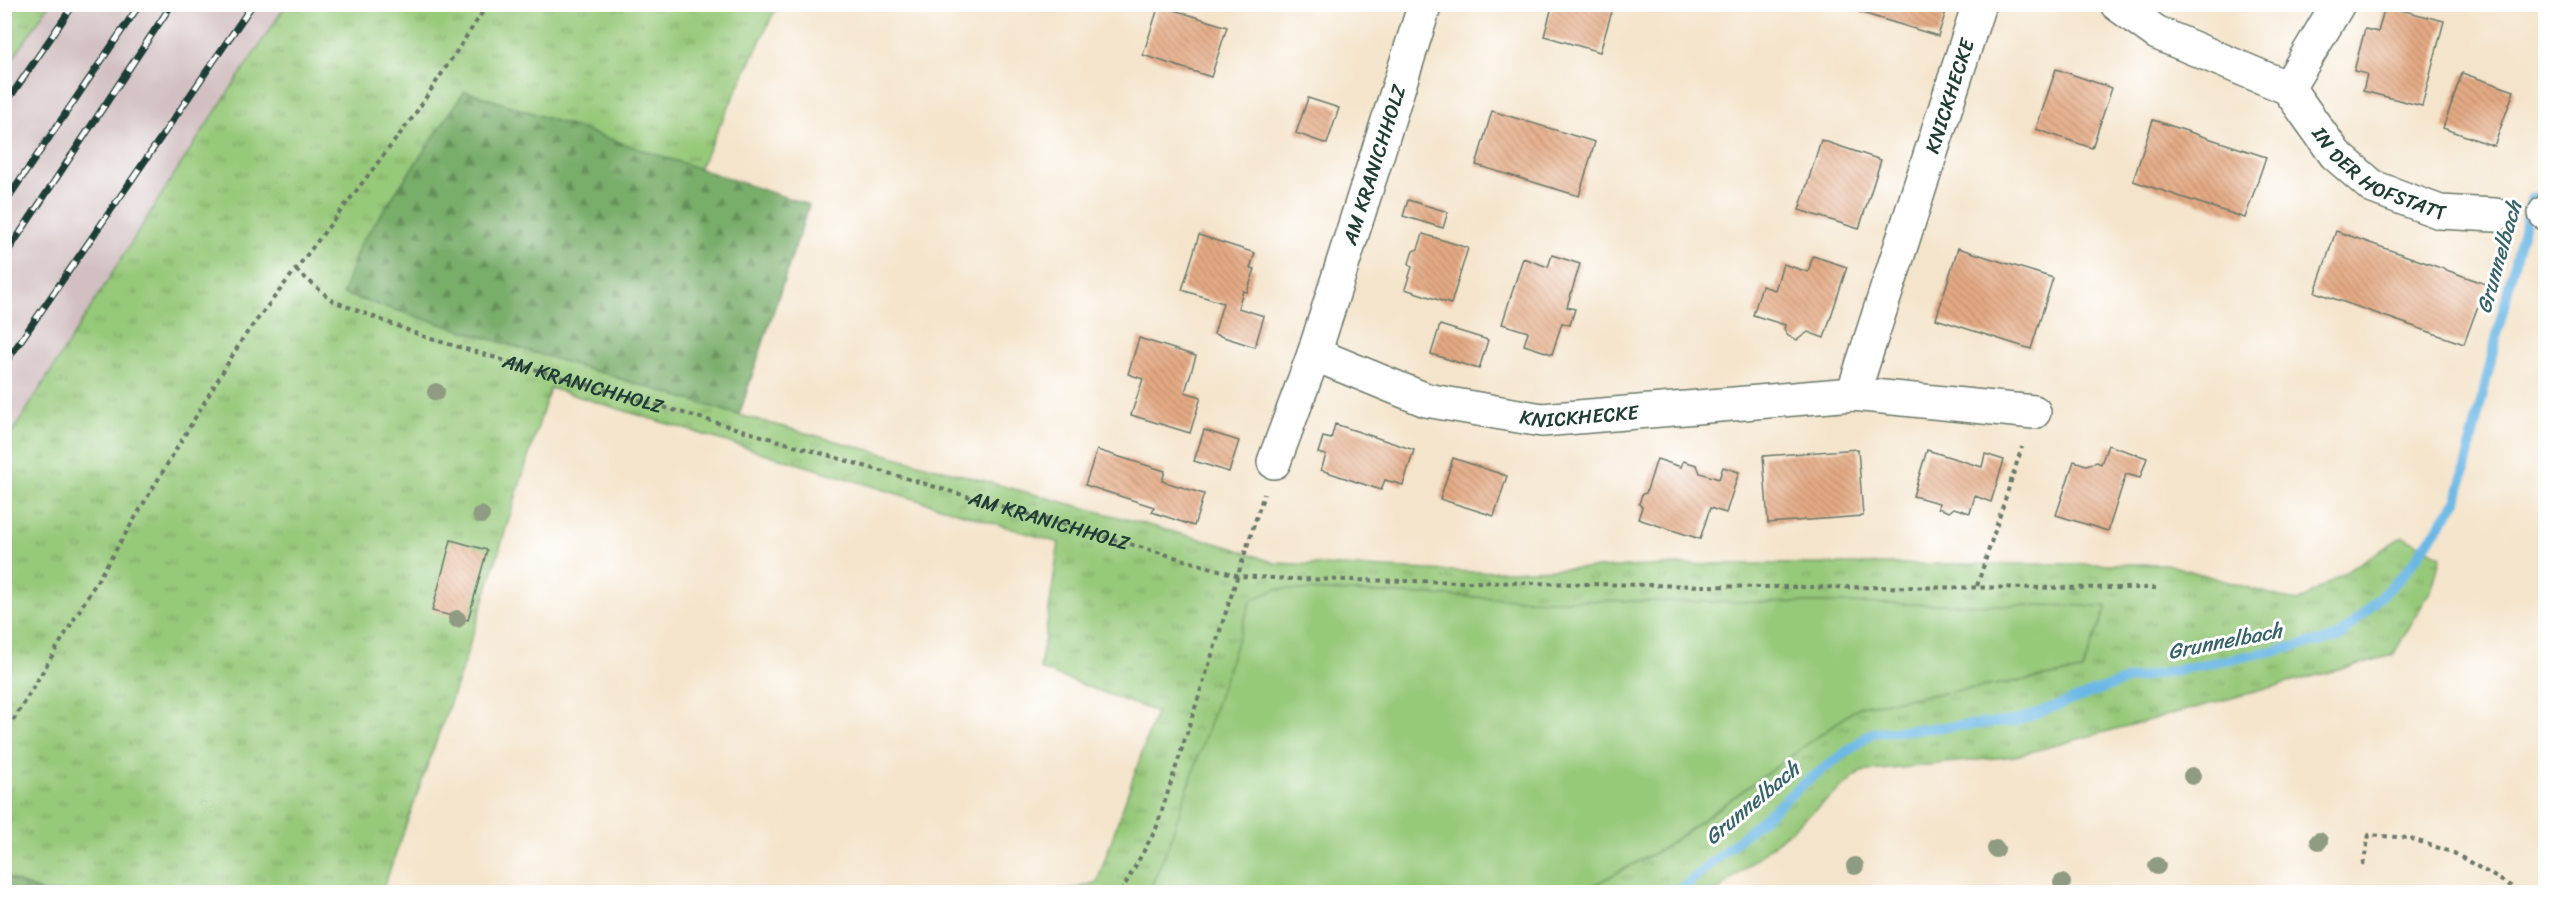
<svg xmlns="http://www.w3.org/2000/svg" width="2550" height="897" font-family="Sriracha,sans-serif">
<defs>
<pattern id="grass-tufts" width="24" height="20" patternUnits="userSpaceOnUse" patternTransform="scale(1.5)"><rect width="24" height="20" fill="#97c97a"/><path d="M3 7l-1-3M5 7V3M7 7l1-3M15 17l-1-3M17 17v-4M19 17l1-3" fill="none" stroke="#7ba465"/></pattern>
<pattern id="forest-firs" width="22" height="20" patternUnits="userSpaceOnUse" patternTransform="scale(1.5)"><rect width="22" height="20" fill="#79ad6a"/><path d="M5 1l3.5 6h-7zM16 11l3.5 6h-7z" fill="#638e58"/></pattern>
<pattern id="building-back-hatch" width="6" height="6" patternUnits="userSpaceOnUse" patternTransform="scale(1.5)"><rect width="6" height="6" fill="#e5aa84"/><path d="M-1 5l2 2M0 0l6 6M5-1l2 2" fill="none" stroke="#b98c6d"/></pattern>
</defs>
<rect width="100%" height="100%" fill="#fff"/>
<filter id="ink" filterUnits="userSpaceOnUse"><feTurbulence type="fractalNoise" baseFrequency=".0167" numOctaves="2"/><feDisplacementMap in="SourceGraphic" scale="12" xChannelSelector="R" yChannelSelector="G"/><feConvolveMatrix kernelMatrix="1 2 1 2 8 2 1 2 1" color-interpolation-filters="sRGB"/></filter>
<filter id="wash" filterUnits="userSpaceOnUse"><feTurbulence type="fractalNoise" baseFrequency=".008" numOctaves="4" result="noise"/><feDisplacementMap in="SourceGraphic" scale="24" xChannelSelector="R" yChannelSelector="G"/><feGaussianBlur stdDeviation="1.35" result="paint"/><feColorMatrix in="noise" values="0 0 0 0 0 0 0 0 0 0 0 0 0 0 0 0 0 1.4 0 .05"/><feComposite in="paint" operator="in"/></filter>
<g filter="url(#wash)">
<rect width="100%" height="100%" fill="#f4e4cb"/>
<path fill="#d2bfc1" d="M 49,5 L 286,5 L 177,170 L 5,446 L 5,70 Z"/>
<path fill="url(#grass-tufts)" stroke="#5b8357" stroke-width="1.5" d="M 5,4 L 49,5 L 5,70 L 4,5 Z
M 778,4 L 699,169 L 465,91 L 343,294 L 739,415 L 1230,547 L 1275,563 L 1473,572 L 1714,564 L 2166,564 L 2298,602 L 2403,536 L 2441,556 L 2432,588 L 2393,655 L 2015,756 L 1861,772 L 1716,892 L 1580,892 L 1662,849 L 1860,706 L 2082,671 L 1545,600 L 1277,589 L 1149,892 L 1064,892 L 1097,882 L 1156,712 L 1040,669 L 1059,543 L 550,388 L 462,669 L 382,892 L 42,892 L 5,877 L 4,446 L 177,170 L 286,5 Z"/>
<path fill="url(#forest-firs)" stroke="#4c754f" stroke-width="1.5" d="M 465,91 L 809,205 L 739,415 L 343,294 L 359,246 Z
M 4,877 L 5,877 L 42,892 L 5,892 Z"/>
<path fill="#97c97a" stroke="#5b8357" stroke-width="1.5" d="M 1277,589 L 1545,600 L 2107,606 L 2082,671 L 1860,706 L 1662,849 L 1580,892 L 1149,892 L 1169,844 L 1251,600 Z"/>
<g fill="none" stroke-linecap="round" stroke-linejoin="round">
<path stroke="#6bb7e5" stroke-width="10" d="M 1678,892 L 1803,784 L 1872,733 L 2016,721 L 2126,680 L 2338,638 L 2406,572 L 2457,501 L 2519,244 L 2532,199 L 2546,195"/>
</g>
<g id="blocks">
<path fill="url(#building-back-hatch)" d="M 1544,4 L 1614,4 L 1600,52 L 1544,36 L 1552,7 Z
M 1159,5 L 1227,27 L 1211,77 L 1143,55 Z
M 1862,5 L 1948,5 L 1938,36 L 1859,12 Z
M 2385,6 L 2444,21 L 2422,106 L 2363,91 L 2367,74 L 2354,71 L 2365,29 L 2378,32 Z
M 2056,69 L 2112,88 L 2092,148 L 2036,129 Z
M 2462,73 L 2514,91 L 2494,146 L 2443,128 Z
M 1308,98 L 1339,108 L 1327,144 L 1296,133 Z
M 1492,111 L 1595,142 L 1579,196 L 1476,165 Z
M 2153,120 L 2266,157 L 2245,218 L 2133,181 Z
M 1821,140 L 1881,160 L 1859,229 L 1799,210 Z
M 1408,200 L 1448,212 L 1443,228 L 1403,216 Z
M 2336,231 L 2486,284 L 2464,344 L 2315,292 Z
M 1423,234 L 1468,248 L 1451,304 L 1405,289 L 1412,267 L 1409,263 L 1413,251 L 1418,249 Z
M 1199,235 L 1255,253 L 1250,268 L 1255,269 L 1247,292 L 1243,291 L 1238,308 L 1264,316 L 1255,347 L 1214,334 L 1223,303 L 1182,290 Z
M 1958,248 L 2053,278 L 2031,349 L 1936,319 Z
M 1552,255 L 1580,264 L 1567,307 L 1575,309 L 1570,325 L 1562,323 L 1552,354 L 1524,345 L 1528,332 L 1502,324 L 1523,258 L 1548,267 Z
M 1813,256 L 1847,267 L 1824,338 L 1808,332 L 1797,340 L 1788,336 L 1784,329 L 1785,325 L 1753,315 L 1762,286 L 1775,290 L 1783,264 L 1808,272 Z
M 1440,325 L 1488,340 L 1479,369 L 1431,354 Z
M 1139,338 L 1196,356 L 1185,392 L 1201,397 L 1190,433 L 1131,415 L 1143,379 L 1128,374 Z
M 1335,424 L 1414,450 L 1403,485 L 1385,480 L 1381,490 L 1321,470 L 1326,455 L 1318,453 L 1323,437 L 1331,439 Z
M 1204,430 L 1239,441 L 1229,472 L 1194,461 Z
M 2108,445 L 2147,458 L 2140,478 L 2126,474 L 2108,531 L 2056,515 L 2074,461 L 2086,465 L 2097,462 L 2101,464 Z
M 1858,449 L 1863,516 L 1768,523 L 1763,456 Z
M 1097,450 L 1165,471 L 1162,481 L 1204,494 L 1194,526 L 1152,512 L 1154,507 L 1085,485 Z
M 1927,450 L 1982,467 L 1985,454 L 2004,460 L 1991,502 L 1975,496 L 1970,513 L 1954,508 L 1949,512 L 1938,508 L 1939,503 L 1913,496 Z
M 1453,458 L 1507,476 L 1494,516 L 1440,499 Z
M 1657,459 L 1681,467 L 1683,461 L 1697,465 L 1700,473 L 1719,479 L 1723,467 L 1739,472 L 1726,513 L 1710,508 L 1700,539 L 1638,519 L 1642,507 L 1639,504 L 1642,494 L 1646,493 Z
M 451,540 L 487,550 L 468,620 L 432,611 Z"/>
</g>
</g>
<g filter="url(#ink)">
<use href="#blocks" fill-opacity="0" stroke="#6a7769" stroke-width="1.5"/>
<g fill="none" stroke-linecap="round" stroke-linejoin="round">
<defs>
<g id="minor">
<path id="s2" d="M 2117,4 L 2157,33 L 2288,88 L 2335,154 L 2373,187 L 2440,212 L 2495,215"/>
<path d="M 2288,88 L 2338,4"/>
<path d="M 2545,213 L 2546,213"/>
<path id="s3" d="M 1314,354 L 1426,400 L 1542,420 L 1853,394 L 1979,4"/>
<path d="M 1853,394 L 2034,412"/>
<path id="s4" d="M 1274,462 L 1314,354 L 1425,4"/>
</g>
</defs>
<use href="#minor" stroke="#6a7769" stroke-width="36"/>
<g stroke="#6a7769" stroke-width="4" stroke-dasharray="4.5 4.5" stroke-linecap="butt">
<path id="s1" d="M 296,270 L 333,301 L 428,338 L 1239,576 L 1291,579 L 1766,587 L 2160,588"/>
<path d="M 1977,586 L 2022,447"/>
<path d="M 4,736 L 243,338 L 413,117 L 488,4"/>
<path d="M 2363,865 L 2369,835 L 2409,838 L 2454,853 L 2521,892"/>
<path d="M 1121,892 L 1156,829 L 1264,494"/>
</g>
<use href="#minor" stroke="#fff" stroke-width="33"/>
<defs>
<path id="rail" d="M 4,106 L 74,4
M 4,204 L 140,4
M 4,257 L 172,4
M 4,365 L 253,4"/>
</defs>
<use href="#rail" stroke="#1f3d34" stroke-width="7"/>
<use href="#rail" stroke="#fff" stroke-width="4.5" stroke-dasharray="14" stroke-linecap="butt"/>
</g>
<g fill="#8f9b82">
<circle cx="436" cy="392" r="9"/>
<circle cx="481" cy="515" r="9"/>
<circle cx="457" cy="619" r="9"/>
<circle cx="2192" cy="776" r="9"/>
<circle cx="2319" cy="841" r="9"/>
<circle cx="1996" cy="849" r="9"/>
<circle cx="1855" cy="866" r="9"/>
<circle cx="2157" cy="866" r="9"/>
<circle cx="2062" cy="883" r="9"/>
</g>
</g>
<g text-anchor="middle" stroke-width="6" stroke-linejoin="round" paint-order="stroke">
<g font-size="20" fill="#1f3d34" stroke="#fff">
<text dy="7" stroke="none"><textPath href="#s3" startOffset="864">KNICKHECKE</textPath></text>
<text dy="7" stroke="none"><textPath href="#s4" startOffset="314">AM KRANICHHOLZ</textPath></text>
<text dy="7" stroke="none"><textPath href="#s2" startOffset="321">IN DER HOFSTATT</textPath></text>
<text dy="7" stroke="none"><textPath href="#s1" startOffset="312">AM KRANICHHOLZ</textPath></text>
<text dy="7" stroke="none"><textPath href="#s3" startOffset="276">KNICKHECKE</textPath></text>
<text dy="7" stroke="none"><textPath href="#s1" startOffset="798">AM KRANICHHOLZ</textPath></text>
</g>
<g font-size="21" font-style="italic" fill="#366269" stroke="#fff">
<text transform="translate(2499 257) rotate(-74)" y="7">Grunnelbach</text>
<text transform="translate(2225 641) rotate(-11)" y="7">Grunnelbach</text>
<text transform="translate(1752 803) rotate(-40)" y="7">Grunnelbach</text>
</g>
</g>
<rect width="2550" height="897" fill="none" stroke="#fff" stroke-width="24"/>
</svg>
